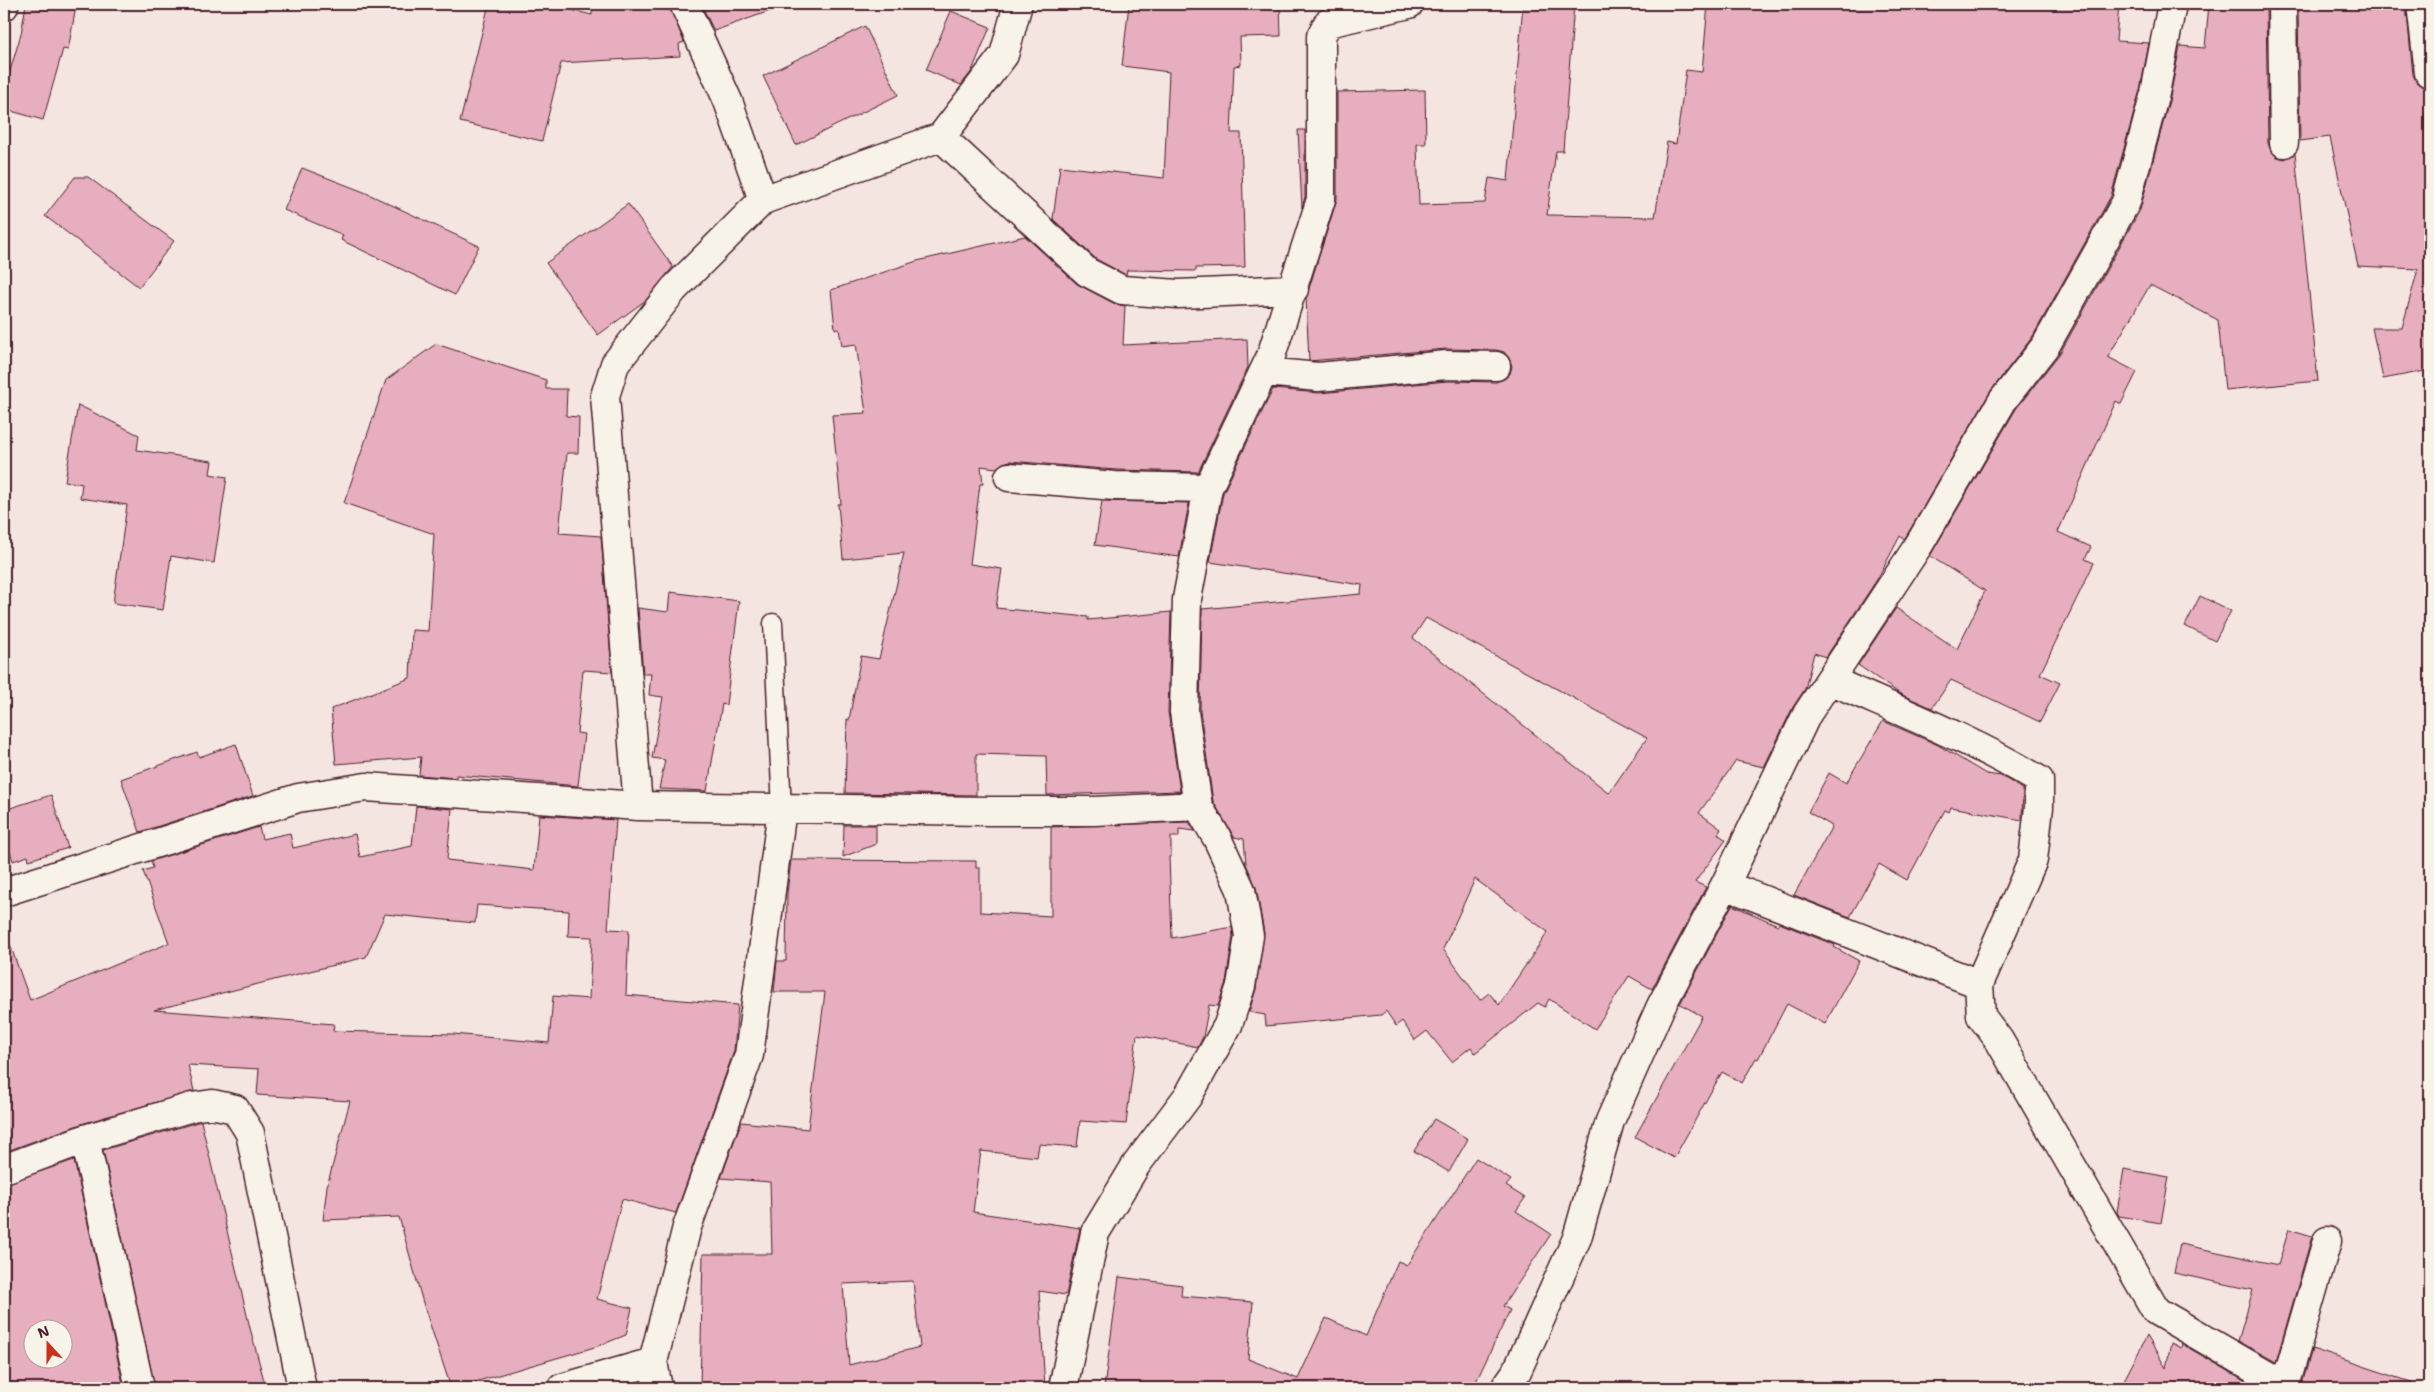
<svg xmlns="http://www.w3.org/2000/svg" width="2434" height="1392" font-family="'Shantell Sans',sans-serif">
<rect width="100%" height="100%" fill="#f4e5e0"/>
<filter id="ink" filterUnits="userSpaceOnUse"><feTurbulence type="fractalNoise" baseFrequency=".02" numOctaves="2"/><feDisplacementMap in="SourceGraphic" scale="10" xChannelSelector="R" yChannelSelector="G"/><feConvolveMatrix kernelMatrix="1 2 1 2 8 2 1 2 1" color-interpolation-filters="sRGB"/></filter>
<g filter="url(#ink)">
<path fill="#e7aec0" stroke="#4a1f2b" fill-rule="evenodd" d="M 26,4 L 57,4 L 76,7 L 68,50 L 63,49 L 43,120 L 4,109 L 4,91 L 21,34 Z
M 489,4 L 547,4 L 592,15 L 592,4 L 669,4 L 684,42 L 679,44 L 680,56 L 561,63 L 542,141 L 460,122 Z
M 701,4 L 777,4 L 778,8 L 714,31 Z
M 1129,4 L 1192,4 L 1192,6 L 1280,4 L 1281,36 L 1240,37 L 1241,65 L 1234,66 L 1231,133 L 1241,133 L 1245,267 L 1196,268 L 1196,271 L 1127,270 L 1126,275 L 1096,259 L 1053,219 L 1060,166 L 1164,178 L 1169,72 L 1122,66 Z
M 1523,4 L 1574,4 L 1563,151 L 1556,151 L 1547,215 L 1655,217 L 1667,142 L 1676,144 L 1686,70 L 1702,72 L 1708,4 L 2119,4 L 2116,41 L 2149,43 L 2140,90 L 2111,196 L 2033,336 L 1990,392 L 1907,535 L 1904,539 L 1900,536 L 1878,578 L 1826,657 L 1814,653 L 1805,689 L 1793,707 L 1764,767 L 1736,761 L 1699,813 L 1721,829 L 1718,834 L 1726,840 L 1695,882 L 1706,887 L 1652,989 L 1629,976 L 1595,1029 L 1549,999 L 1545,1007 L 1538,1003 L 1475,1053 L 1471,1047 L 1452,1062 L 1427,1031 L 1415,1040 L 1402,1021 L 1396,1026 L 1386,1011 L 1381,1015 L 1266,1026 L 1265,1015 L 1249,1012 L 1256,989 L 1264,933 L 1256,887 L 1246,864 L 1244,839 L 1234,837 L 1213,801 L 1200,711 L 1202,609 L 1361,594 L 1362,585 L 1210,562 L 1223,493 L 1273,389 L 1319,393 L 1448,381 L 1496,382 L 1504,379 L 1510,374 L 1512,366 L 1509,358 L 1504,352 L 1496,350 L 1446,349 L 1309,361 L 1306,298 L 1337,199 L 1337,92 L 1425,90 L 1426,144 L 1417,144 L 1419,205 L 1485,203 L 1489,178 L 1508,181 ZM 1426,618 L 1647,738 L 1609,793 L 1413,638 ZM 1475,879 L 1548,932 L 1499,1005 L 1489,993 L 1480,1000 L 1443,949 Z
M 2209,4 L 2266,4 L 2268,143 L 2271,151 L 2277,157 L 2285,159 L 2295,153 L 2318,381 L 2225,390 L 2218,320 L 2150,285 L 2108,357 L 2137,372 L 2121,404 L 2116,401 L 2058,532 L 2091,547 L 2085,559 L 2094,563 L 2040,674 L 2060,683 L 2040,722 L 1951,680 L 1932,708 L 1900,694 L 1858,665 L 1896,608 L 1957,649 L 1985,591 L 1930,556 L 2016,409 L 2060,353 L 2140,210 L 2170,97 L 2180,46 L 2205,48 Z
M 2298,4 L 2406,4 L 2413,75 L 2417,83 L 2425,88 L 2427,112 L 2425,112 L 2427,179 L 2430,180 L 2430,370 L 2383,379 L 2372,328 L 2402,328 L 2418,269 L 2358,266 L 2330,137 L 2300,141 Z
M 951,11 L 990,27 L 972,71 L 961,85 L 926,70 Z
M 865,26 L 898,95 L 796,145 L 763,76 Z
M 1298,130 L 1305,130 L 1305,197 L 1302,208 Z
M 302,168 L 364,192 L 479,246 L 455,295 L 341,240 L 343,235 L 284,210 Z
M 75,177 L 88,177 L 174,241 L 139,287 L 45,216 Z
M 628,204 L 673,267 L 646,300 L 598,335 L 546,263 Z
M 1025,236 L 1077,284 L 1115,304 L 1125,306 L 1123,345 L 1247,339 L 1248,367 L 1198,472 L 1116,470 L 1010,461 L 1003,463 L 996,468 L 981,466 L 983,484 L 980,484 L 970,564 L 1002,569 L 996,608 L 1088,617 L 1088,620 L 1171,612 L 1168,712 L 1180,791 L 1047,795 L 1046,756 L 976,754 L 976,795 L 845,793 L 847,719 L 849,720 L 861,656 L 879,659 L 904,553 L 843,559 L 838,504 L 841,504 L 832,415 L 866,413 L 856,344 L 842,346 L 839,329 L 835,329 L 831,290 L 917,261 Z
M 436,344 L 546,380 L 546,389 L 567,389 L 566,416 L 579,417 L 578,453 L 567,453 L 559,533 L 601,536 L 612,672 L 583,670 L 577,733 L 584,734 L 578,786 L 456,775 L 456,778 L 419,775 L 421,757 L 336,764 L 331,709 L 410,678 L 412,630 L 428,631 L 434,534 L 344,503 L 386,380 Z
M 78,405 L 139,435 L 137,450 L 212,461 L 210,474 L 227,477 L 214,563 L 171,556 L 163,610 L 113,603 L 127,505 L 80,498 L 82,484 L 65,481 Z
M 1102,501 L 1189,503 L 1179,557 L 1095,545 Z
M 670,592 L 739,601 L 726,705 L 722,704 L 707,791 L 659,789 L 665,760 L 652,758 L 663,697 L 649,695 L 651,674 L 643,674 L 638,608 L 668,612 Z
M 2200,596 L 2231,611 L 2215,641 L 2185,626 Z
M 1883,721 L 1938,745 L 1986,774 L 2001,776 L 2023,789 L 2022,820 L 1951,807 L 1949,812 L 1945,810 L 1907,880 L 1879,864 L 1850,917 L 1794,895 L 1832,826 L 1808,812 L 1829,773 L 1846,783 Z
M 236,744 L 253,796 L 140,832 L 121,779 L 197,752 L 199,757 Z
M 51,795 L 68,848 L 29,860 L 28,856 L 13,861 L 10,851 L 4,854 L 4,810 Z
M 416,806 L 452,809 L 447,860 L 534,870 L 539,815 L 616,820 L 608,929 L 629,930 L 626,995 L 738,1005 L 734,1051 L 676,1213 L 622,1199 L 597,1299 L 632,1308 L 626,1335 L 598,1346 L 454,1388 L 451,1388 L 423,1303 L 399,1217 L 323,1220 L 327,1186 L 350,1101 L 257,1095 L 259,1069 L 188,1065 L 194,1091 L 81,1124 L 4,1152 L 4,940 L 8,939 L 30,1000 L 169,943 L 143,871 L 153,868 L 151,861 L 259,827 L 262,839 L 290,833 L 293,848 L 355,834 L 360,857 L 412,846 ZM 477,905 L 569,911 L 568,936 L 592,937 L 589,999 L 553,996 L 549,1043 L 453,1034 L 333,1031 L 334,1024 L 154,1010 L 366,957 L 385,914 L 475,923 Z
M 1189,822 L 1195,831 L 1179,829 L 1179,837 L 1171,837 L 1171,857 L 1169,857 L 1172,938 L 1232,927 L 1233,936 L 1226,982 L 1218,1006 L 1209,1005 L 1203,1037 L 1198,1047 L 1137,1035 L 1126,1124 L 1080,1121 L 1077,1147 L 1039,1144 L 1037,1157 L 981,1151 L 973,1212 L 1080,1228 L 1066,1295 L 1039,1291 L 1045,1388 L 700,1388 L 703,1254 L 772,1254 L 770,1182 L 721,1178 L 741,1122 L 808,1129 L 825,992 L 774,992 L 777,961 L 786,961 L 787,893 L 791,860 L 976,861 L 976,868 L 980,868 L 980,912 L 1051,916 L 1051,827 ZM 913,1281 L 920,1347 L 849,1365 L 843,1284 Z
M 844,825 L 876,825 L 876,844 L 843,857 Z
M 1732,905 L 1778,925 L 1779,923 L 1835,945 L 1834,947 L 1859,961 L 1825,1024 L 1787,1004 L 1758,1059 L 1756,1058 L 1742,1083 L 1722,1072 L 1674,1158 L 1635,1137 L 1702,1016 L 1680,1004 Z
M 1434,1119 L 1468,1139 L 1449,1172 L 1414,1151 Z
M 201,1121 L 250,1328 L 266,1388 L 155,1388 L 103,1150 Z
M 1476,1158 L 1511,1180 L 1506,1186 L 1525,1198 L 1516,1211 L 1551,1234 L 1503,1306 L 1510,1310 L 1473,1388 L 1104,1388 L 1119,1277 L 1182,1285 L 1181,1296 L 1253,1302 L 1248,1359 L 1298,1379 L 1326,1318 L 1366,1336 L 1398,1261 L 1407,1265 Z
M 74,1160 L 124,1388 L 4,1388 L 4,1184 ZM 32,1330 L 62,1330 L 62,1360 L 32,1360 Z
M 2124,1169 L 2169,1177 L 2161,1223 L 2119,1216 L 2117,1212 Z
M 2289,1229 L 2312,1236 L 2276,1362 L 2238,1341 L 2253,1290 L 2174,1273 L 2180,1244 L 2278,1265 Z
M 2147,1336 L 2166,1368 L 2171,1343 L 2181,1348 L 2182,1344 L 2258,1388 L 2120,1388 Z
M 2312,1349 L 2411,1382 L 2410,1388 L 2305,1388 L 2303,1381 Z"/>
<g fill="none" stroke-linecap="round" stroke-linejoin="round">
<defs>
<path id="service" d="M 773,623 L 782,809"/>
<path id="minor" d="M 684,4 L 728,101 L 763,200
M 2282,4 L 2284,143
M 2421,4 L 2429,73
M 4,6 L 4,4
M 941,137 L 1087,272 L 1122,290 L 1178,294 L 1294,289
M 1264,372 L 1318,377 L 1447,365 L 1496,366
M 1009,477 L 1115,486 L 1208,488
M 1830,680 C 1899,711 1975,741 2039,780 L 2039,807 L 2033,860 L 1979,984 L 1981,1016 L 1999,1040 L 2156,1311 L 2289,1388
M 638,806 L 605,396 L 615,364 L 674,289 L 763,200 L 941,137 L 1004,55 L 1018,4
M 1725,885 L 1979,984
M 4,892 L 298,798 L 366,787 L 638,806 L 989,811 L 1094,811 L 1198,806
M 85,1139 L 140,1388
M 4,1169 L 85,1139 L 192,1107 L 212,1104 L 235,1109 L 250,1133 L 302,1388
M 2285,1386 L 2327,1241
M 562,1388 L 653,1362
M 658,1388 L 653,1362 L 687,1227 L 749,1055 L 782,809
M 1063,1388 L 1095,1233 L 1136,1165 L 1188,1096 L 1228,1025 L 1241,986 L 1249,936 L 1241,890 L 1217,838 L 1198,806 L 1184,712 L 1187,599 L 1208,488 L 1271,356 L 1321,199 L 1321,36 L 1328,23 L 1409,4
M 1505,1388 L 1517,1371 L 1577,1238 L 1610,1121 L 1661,1006 L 1725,885 L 1807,714 L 1920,543 L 2003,400 L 2046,345 L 2126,202 L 2155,93 L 2172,4"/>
</defs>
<use href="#service" stroke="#4a1f2b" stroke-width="21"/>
<use href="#minor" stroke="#4a1f2b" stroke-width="31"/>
<use href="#service" stroke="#f7f3e8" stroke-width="18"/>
<use href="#minor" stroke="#f7f3e8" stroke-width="28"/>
</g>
</g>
<rect width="2434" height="1392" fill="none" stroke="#f7f3e8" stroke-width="20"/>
<rect x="10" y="10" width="2414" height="1372" fill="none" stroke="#4a1f2b" stroke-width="2" filter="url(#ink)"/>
<g transform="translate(48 1344) rotate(339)"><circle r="24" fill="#f7f3e8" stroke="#b29e9c"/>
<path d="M0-4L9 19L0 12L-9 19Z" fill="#c8321e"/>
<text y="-8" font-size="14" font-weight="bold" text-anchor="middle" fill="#4a1f2b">N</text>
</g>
</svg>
